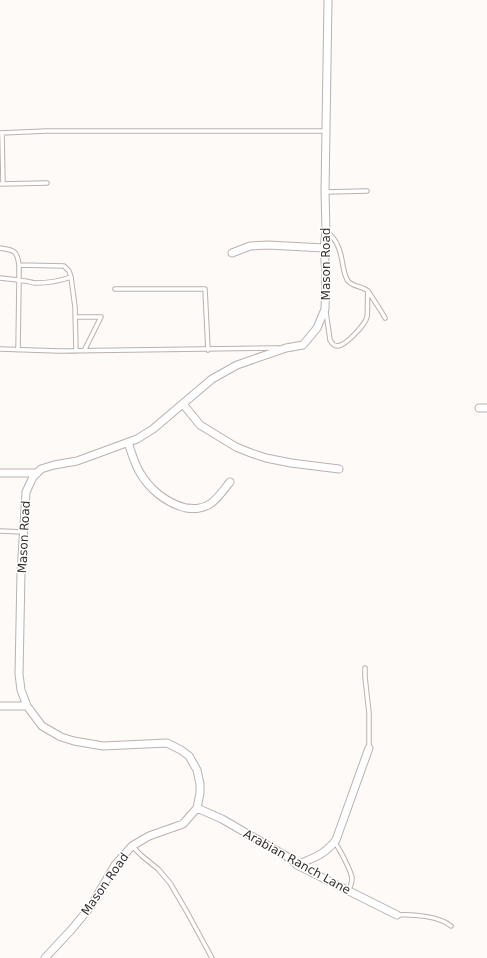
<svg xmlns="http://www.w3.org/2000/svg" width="487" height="958" font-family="'DejaVu Sans',sans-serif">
<rect width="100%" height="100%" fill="#fefaf8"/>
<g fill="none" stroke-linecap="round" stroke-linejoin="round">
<defs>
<path id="lane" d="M 0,133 L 47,131 L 326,131
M 2,133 L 3,184
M 0,184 L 47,183
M 325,192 L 367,191
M 327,232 C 338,240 341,253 343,266 C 344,271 345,277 348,281 C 353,287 362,286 368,291 L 381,311 L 385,318
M 0,248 C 14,250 17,250 19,265
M 19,265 L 64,266 L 69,271 L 71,277 C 60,281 47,283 35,283 C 29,282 25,280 19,281 Z
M 71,277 L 75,307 L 76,351
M 0,278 L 18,280 L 19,281 L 18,350
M 115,289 L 205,289 L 208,350
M 326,312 L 330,340 L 332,343 C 334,345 334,346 338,346 C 346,345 365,325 367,317 C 368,309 367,299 368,291
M 75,317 L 101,317 L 84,351
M 0,349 L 59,351 L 278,348
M 0,531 L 24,532
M 365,668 L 365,677 L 369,713 L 369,748
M 334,842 C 339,847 351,871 352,878 C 352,883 351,886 348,891
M 132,846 L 142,856 L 158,869 L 170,883 L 187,912 L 212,958
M 397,915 C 412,914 439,916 451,926"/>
<path id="street" d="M 232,253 L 250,246 L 268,245 L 324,248
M 183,404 L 200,425 L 236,447 L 251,453 L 266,458 L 291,463 L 339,469
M 479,408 L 487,408
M 128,442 C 131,452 134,462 139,471 C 149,489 166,503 186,508 C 195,509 202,509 210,504 C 218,499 224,489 230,482
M 0,473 L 37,473
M 0,706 L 27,706
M 197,808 L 222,819 L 291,859 L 297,865 L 397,915
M 297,865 C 315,857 324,855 336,840 L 369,748
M 45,958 L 72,929 L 91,906 L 115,865 L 132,846 L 149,836 L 183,824 L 197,808 L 200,793 L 200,784 L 197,770 L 189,756 L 181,750 L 167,743 L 103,746 L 74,741 L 61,737 L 42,726 L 27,706 L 21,690 L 19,674 L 21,573 L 26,492 L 33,477 L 41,469 L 54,465 L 77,461 L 137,439 L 153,429 L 212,379 L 237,365 L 286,348 L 303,345 L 317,328 L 325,309 L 326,274 L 324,248 L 326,232 L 325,192 L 328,0"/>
</defs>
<use href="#lane" stroke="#bbb1ad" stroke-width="5.5"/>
<use href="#street" stroke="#bbb1ad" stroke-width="9"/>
<use href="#lane" stroke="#fff" stroke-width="3.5"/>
<use href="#street" stroke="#fff" stroke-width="7"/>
</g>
<g text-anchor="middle" stroke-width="3" stroke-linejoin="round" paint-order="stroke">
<g font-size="12" fill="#34302e" stroke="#fff">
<text transform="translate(326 264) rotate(-90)" y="4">Mason Road</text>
<text transform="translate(24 537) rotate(-87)" y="4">Mason Road</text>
<text transform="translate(297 862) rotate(29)" y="4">Arabian Ranch Lane</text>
<text transform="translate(105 884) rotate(-55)" y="4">Mason Road</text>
</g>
</g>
</svg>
